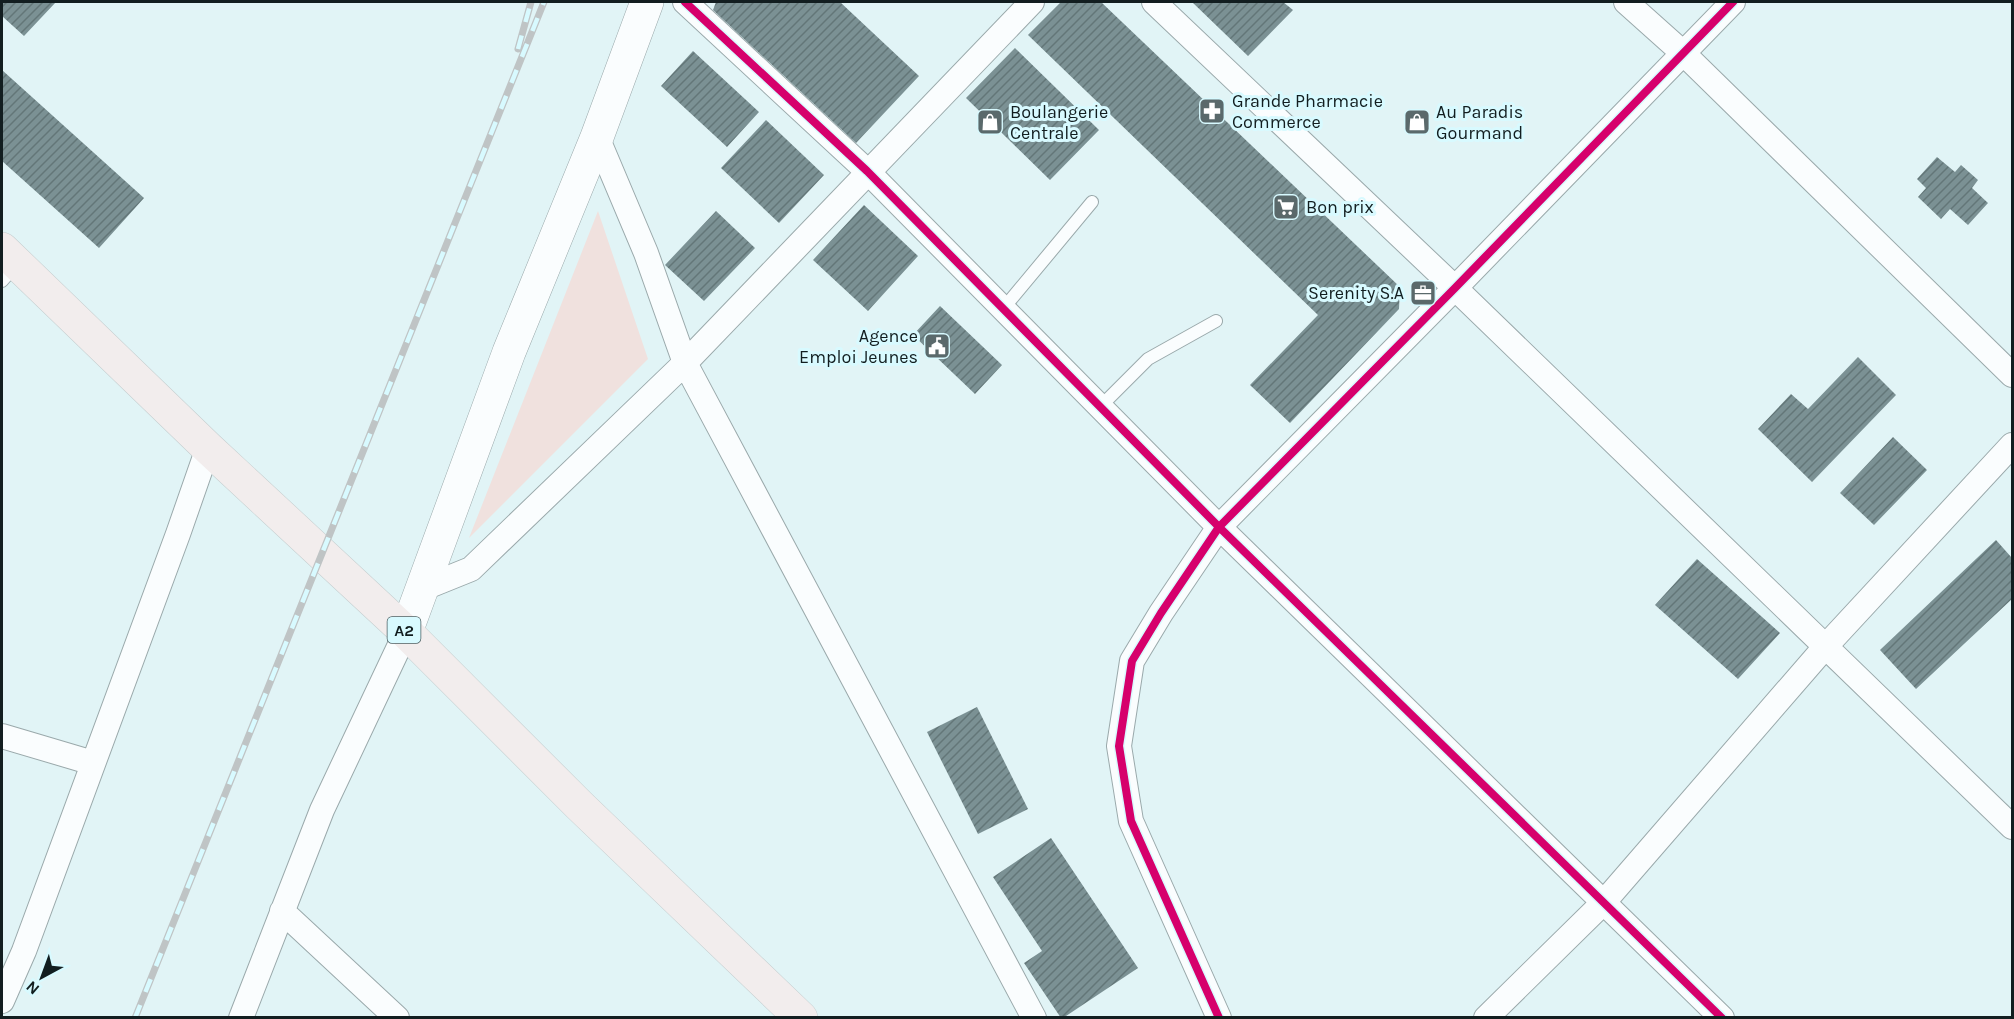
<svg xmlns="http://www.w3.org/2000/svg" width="2014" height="1019" font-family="Karla,sans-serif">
<defs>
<pattern id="building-hatch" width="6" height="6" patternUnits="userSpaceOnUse" patternTransform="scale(1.5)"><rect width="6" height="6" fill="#7b9194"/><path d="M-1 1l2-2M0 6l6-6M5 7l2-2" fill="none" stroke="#637678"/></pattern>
</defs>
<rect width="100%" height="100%" fill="#e1f4f6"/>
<path fill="#f0e1de" d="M 598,211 L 648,359 L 469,538 Z"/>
<path fill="url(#building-hatch)" d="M 2,2 L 56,2 L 24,36 L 2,16 Z
M 716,2 L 840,2 L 919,76 L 856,143 L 713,10 Z
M 1061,2 L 1101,2 L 1400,287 L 1399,309 L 1290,423 L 1250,385 L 1318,315 L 1028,35 Z
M 1192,2 L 1283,2 L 1293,10 L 1248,56 Z
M 1015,48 L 1099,130 L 1050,180 L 966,98 Z
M 693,51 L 759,112 L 727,147 L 661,86 Z
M 2,70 L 144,198 L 99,248 L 2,161 Z
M 766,120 L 824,175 L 779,223 L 721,168 Z
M 1937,157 L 1955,172 L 1961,165 L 1978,180 L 1972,188 L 1988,203 L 1968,225 L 1950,209 L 1941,219 L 1918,197 L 1926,188 L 1917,179 Z
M 864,205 L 918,256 L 868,311 L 813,260 Z
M 716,211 L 755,248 L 704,301 L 665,265 Z
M 940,306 L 1002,365 L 975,394 L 913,335 Z
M 1858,357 L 1896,395 L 1812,482 L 1758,429 L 1791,394 L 1808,409 Z
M 1893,437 L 1927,470 L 1874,525 L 1840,493 Z
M 1996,540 L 2012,558 L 2012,599 L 1916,689 L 1880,650 Z
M 1697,559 L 1780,633 L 1738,679 L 1655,605 Z
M 977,707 L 1028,809 L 978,834 L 927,732 Z
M 1051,838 L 1138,968 L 1063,1018 L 1061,1018 L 1024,963 L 1042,951 L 993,877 Z"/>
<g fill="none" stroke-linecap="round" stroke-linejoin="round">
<defs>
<path id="service" d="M 2,281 L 16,265
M 1003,309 L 1092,202
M 1100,407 L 1148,359 L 1216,321"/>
<path id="minor" d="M 685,2 L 867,171 L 1219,527 L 1722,1018
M 1154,2 L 1455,288 L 2012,827
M 1626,2 L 1683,53 L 2012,375
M 597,137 L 646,253 L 685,363 L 1034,1018
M 424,588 L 471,569 L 685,363 L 1032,2
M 2,736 L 93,763
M 282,911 L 397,1018
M 2,1001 L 24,951 L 178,534 L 208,448
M 241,1018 L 322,810 L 406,632
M 1219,1018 L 1131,821 L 1119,746 L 1132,661 L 1161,613 L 1219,527 L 1455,288 L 1733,2
M 1486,1018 L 1604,902 L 1825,647 L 2012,445"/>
<path id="secondary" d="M 406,632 L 509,352 L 597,137 L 647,2"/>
<path id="primary" d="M 2,249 L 208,448 L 406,632 L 579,805 L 801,1018"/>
</defs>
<use href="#service" stroke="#9aa9ab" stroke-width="14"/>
<use href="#minor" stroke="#9aa9ab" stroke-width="26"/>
<use href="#secondary" stroke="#9aa9ab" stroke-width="34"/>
<use href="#primary" stroke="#c5cecf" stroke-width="34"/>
<use href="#service" stroke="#fafdfe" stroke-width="12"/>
<use href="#minor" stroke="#fafdfe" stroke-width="24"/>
<use href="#secondary" stroke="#fafdfe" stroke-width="33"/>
<use href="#primary" stroke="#f2eded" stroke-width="33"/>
<defs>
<path id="rail" d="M 518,49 L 531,2
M 135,1018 L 544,2"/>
</defs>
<use href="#rail" stroke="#bfc4c5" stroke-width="7"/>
<use href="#rail" stroke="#d8faff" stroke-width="4.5" stroke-dasharray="14" stroke-linecap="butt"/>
<defs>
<path id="cycleway" d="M 685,2 L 867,171 L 1219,527 L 1722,1018
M 1219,1018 L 1131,821 L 1119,746 L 1132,661 L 1161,613 L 1219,527 L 1455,288 L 1733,2"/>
</defs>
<use href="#cycleway" stroke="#d8faff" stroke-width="11"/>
<use href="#cycleway" stroke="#d6006c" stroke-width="8"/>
</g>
<defs>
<symbol id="pharmacy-square" viewBox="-11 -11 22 22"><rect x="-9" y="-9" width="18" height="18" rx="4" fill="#5a696b" stroke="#d8faff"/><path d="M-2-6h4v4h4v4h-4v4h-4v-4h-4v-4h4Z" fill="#fff"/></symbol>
<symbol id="shop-square" viewBox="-11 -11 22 22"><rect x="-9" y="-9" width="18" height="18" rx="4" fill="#5a696b" stroke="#d8faff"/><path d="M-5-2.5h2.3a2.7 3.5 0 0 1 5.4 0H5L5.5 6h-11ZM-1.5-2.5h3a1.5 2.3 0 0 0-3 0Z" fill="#fff"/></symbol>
<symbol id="supermarket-square" viewBox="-11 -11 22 22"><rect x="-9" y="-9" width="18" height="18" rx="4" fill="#5a696b" stroke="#d8faff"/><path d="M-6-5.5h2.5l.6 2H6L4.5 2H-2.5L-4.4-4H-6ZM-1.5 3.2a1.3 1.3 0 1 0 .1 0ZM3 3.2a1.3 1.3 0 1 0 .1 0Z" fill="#fff"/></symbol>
<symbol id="office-square" viewBox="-11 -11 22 22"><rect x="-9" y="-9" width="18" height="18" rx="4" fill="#5a696b" stroke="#d8faff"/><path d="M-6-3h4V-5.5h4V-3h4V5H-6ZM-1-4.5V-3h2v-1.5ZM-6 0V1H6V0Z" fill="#fff"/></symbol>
<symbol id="civic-square" viewBox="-11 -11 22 22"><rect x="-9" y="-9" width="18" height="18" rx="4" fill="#5a696b" stroke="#d8faff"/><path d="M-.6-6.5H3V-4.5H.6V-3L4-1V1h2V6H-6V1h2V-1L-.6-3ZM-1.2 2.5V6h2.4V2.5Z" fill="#fff"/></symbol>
</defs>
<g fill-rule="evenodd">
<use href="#pharmacy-square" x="1197" y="96" width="30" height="30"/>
<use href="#shop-square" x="975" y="107" width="30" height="30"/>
<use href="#shop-square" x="1402" y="107" width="30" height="30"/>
<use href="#supermarket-square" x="1271" y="192" width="30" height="30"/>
<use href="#office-square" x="1408" y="278" width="30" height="30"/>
<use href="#civic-square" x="922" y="331" width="30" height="30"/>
</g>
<g text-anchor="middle" stroke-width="6" stroke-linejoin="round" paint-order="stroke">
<rect fill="#d8faff" stroke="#4d6063" stroke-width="1.5" x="387.5" y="617" width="33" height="26" rx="4.5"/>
<g font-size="16" font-weight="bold" fill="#121e20">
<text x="404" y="636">A2</text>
</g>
<g font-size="18" fill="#121e20" stroke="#d8faff" text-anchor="start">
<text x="1232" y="107">Grande Pharmacie<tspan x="1232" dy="21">Commerce</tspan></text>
<text x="1010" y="118">Boulangerie<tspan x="1010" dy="21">Centrale</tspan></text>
<text x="1436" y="118">Au Paradis<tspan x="1436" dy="21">Gourmand</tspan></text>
<text x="1306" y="213">Bon prix</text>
<text x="1404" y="299" text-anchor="end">Serenity S.A</text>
<text x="918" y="342" text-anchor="end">Agence<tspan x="918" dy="21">Emploi Jeunes</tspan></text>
</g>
</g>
<rect width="2014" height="1019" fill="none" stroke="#121e20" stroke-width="6"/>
<g transform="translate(42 977) rotate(221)" stroke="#d8faff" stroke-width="4.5" paint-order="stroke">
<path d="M0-4.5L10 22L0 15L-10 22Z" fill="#121e20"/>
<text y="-9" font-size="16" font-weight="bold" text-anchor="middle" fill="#121e20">N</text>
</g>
</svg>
